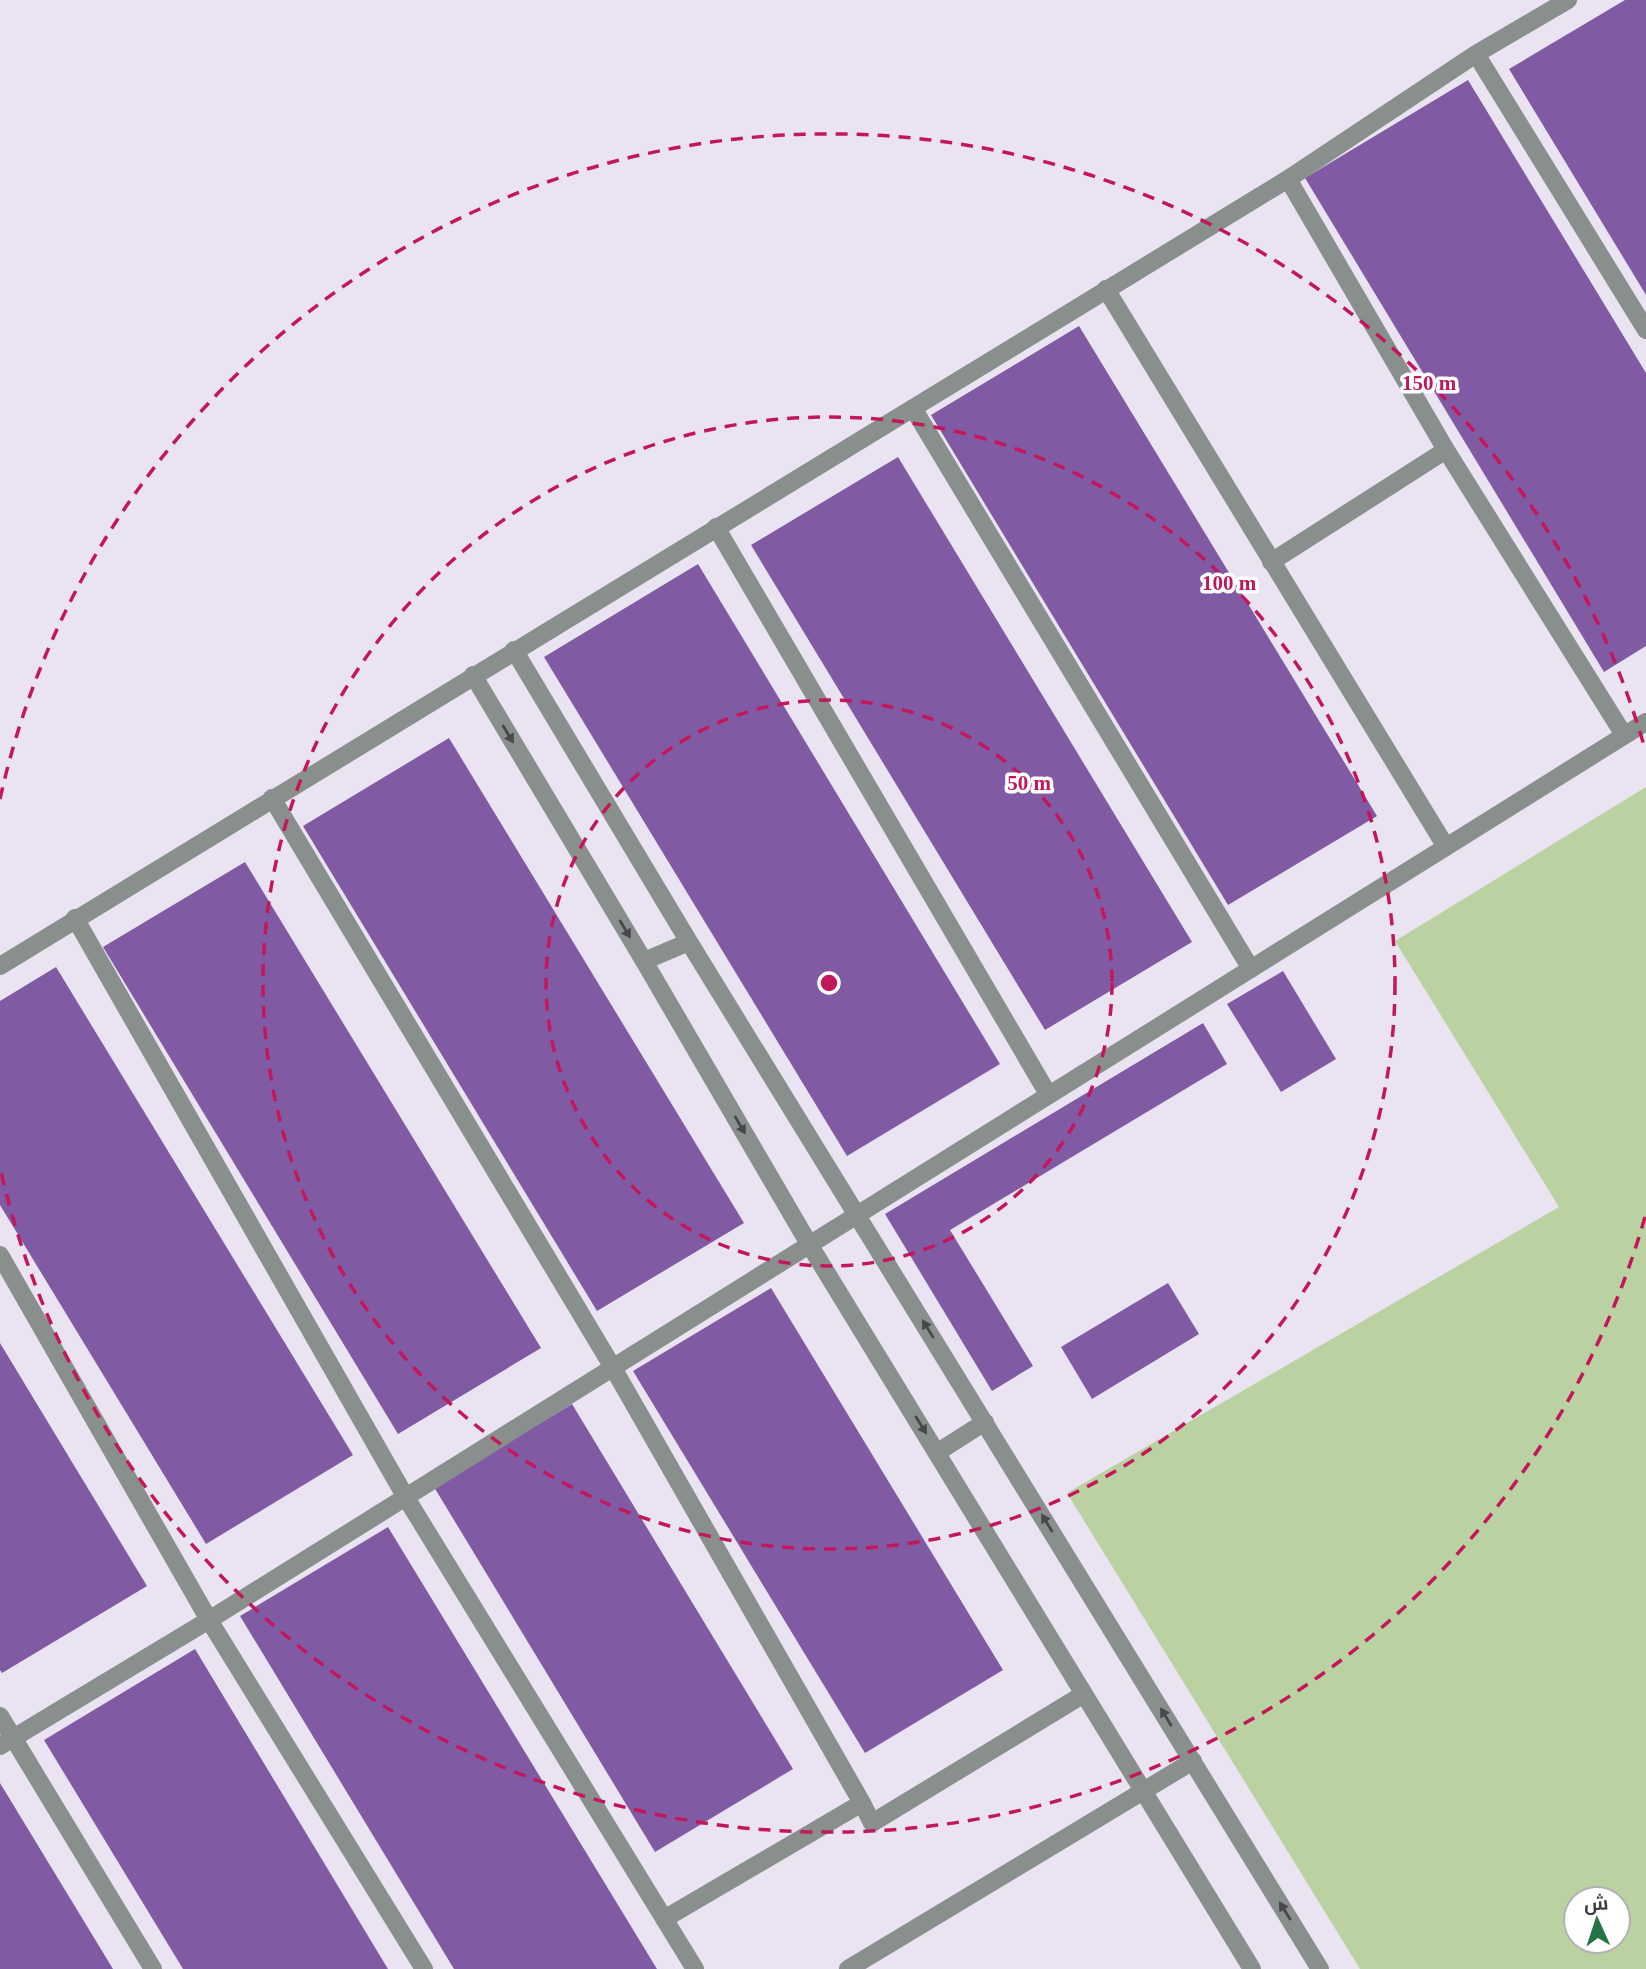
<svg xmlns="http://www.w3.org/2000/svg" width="1646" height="1969" font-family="'Times New Roman',Cairo,serif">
<rect width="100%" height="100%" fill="#eae3f1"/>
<path fill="#bad2a1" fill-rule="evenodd" d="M 1646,787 L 1646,1969 L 1360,1969 L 1067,1493 L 1559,1207 L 1395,941 ZM 1576,1899 L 1618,1899 L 1618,1941 L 1576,1941 Z"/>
<path fill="#805ba3" d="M 1625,0 L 1646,0 L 1646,295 L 1509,69 Z
M 1468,80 L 1646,373 L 1646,646 L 1604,672 L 1305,178 Z
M 1079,326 L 1377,816 L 1228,905 L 931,415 Z
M 898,457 L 1192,942 L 1045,1030 L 751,545 Z
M 698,564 L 1000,1064 L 847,1156 L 544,657 Z
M 449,738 L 744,1223 L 597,1311 L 303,826 Z
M 245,862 L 541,1348 L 398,1434 L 103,947 Z
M 56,967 L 353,1455 L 206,1544 L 0,1205 L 0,1001 Z
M 1283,971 L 1336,1059 L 1281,1092 L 1227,1004 Z
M 1203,1023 L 1227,1064 L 950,1230 L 1033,1366 L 992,1391 L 885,1214 Z
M 1168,1283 L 1199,1334 L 1092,1399 L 1061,1347 Z
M 771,1288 L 1003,1670 L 865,1753 L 633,1371 Z
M 0,1343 L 147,1586 L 2,1673 L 0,1670 Z
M 572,1404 L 793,1769 L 655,1852 L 434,1487 Z
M 388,1527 L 657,1969 L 454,1969 L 240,1616 Z
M 195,1649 L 388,1969 L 183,1969 L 44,1740 Z
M 0,1783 L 113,1969 L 0,1969 Z"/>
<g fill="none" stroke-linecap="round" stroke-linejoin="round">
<path stroke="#898f8c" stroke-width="18" d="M 1476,54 L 1646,330
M 1288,179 L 1446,450 L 1624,735
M 1106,289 L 1446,847
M 913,408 L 1251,969
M 716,527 L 1048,1094
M 1271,562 L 1446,450
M 514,650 L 689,942 L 1320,1969
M 473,675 L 644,961 L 809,1244 L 1252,1969
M 272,798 L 612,1366 L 862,1803
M 75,918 L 405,1496 L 695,1969
M 644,961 L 689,942
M 0,966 L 1288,179 L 1476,54 L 1568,0
M 0,1255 L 209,1620 L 424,1969
M 938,1452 L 985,1422
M 0,1716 L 153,1969
M 0,1746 L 209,1620 L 1646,722
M 664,1919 L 862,1803 L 872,1823 L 1084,1694
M 848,1969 L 1193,1761"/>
</g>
<defs><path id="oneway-solid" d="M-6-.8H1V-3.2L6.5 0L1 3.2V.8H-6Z" transform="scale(1.75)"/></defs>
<g fill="#49484c">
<use href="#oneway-solid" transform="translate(508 734) rotate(59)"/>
<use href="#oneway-solid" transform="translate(625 929) rotate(59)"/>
<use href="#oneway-solid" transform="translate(740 1125) rotate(60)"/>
<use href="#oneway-solid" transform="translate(928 1329) rotate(-122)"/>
<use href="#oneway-solid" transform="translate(921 1425) rotate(58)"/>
<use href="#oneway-solid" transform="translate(1047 1523) rotate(-121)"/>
<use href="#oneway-solid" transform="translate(1166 1717) rotate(-121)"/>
<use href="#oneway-solid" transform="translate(1285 1911) rotate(-122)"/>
</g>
<g fill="none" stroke="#c2185b" stroke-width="3.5" stroke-dasharray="12 9">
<circle cx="829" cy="983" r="283"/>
<circle cx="829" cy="983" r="566"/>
<path d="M1645 1217A849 849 0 0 1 0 1167M0 799A849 849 0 0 1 1645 749"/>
</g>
<circle cx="829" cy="983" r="10" fill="#c2185b" stroke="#fff" stroke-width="3.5"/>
<g font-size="21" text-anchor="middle" font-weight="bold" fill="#c2185b" stroke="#fff" stroke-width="7" stroke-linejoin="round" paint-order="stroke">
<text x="1429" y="390">150 m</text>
<text x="1229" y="590">100 m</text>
<text x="1029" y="790">50 m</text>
</g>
<g transform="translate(1597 1920) rotate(357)"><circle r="33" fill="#ffffff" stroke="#b2b1b3" stroke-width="2"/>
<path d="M0-5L12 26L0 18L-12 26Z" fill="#257445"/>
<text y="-10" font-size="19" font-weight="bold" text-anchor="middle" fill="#3e3b41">ش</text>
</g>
</svg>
